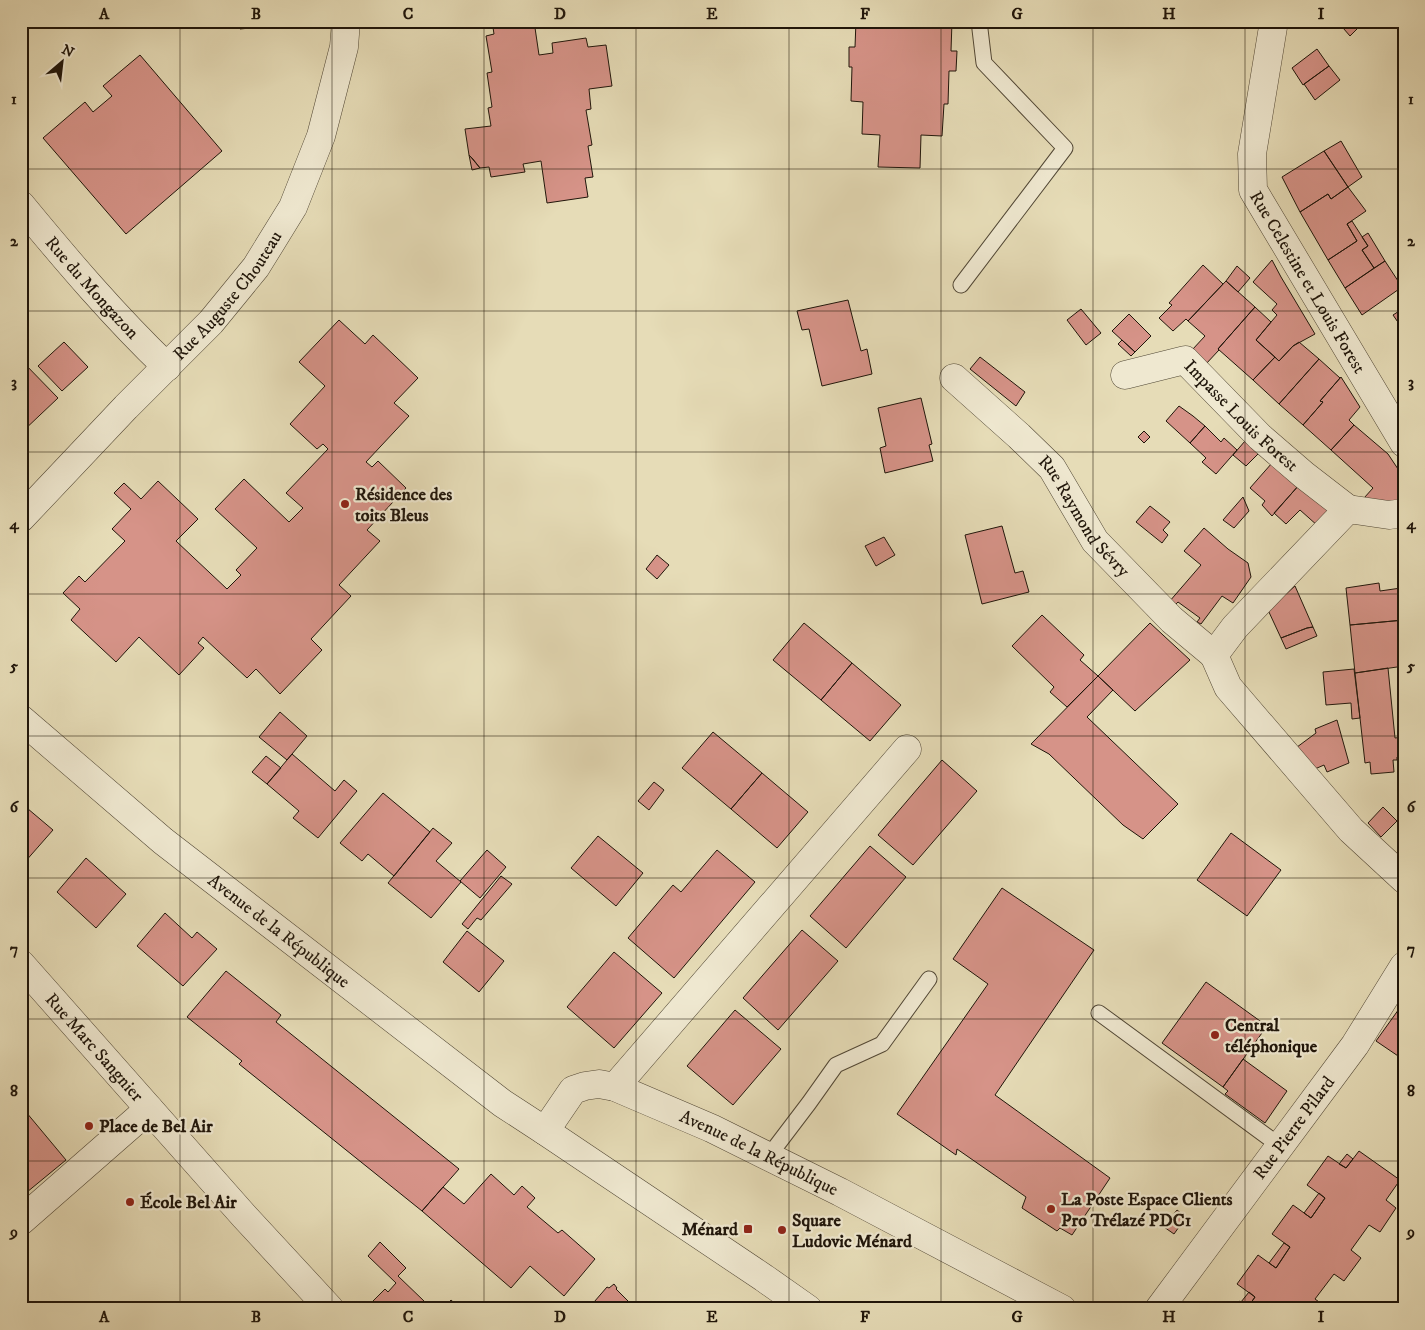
<svg xmlns="http://www.w3.org/2000/svg" width="1425" height="1330" font-family="'IM FELL DW Pica',serif">
<rect width="100%" height="100%" fill="#e6dcb7"/>
<filter id="stains"><feTurbulence type="fractalNoise" baseFrequency=".004" numOctaves="4"/><feColorMatrix values="0 0 0 0 .2 0 0 0 0 .09 0 0 0 0 .02 0 0 0 .5 -.17"/></filter>
<radialGradient id="worn" r=".72"><stop offset=".6" stop-color="#630" stop-opacity="0"/><stop offset="1" stop-color="#630" stop-opacity=".3"/></radialGradient>
<path fill="#d69388" stroke="#1f150a" d="M 239,21 L 259,21 L 260,27 L 240,29 Z
M 492,21 L 534,21 L 539,55 L 553,53 L 552,43 L 586,38 L 588,47 L 606,45 L 612,86 L 589,89 L 591,109 L 586,110 L 592,145 L 588,146 L 593,177 L 585,178 L 588,197 L 547,203 L 541,161 L 523,164 L 525,172 L 491,177 L 489,167 L 480,168 L 469,155 L 465,129 L 491,126 L 488,108 L 492,107 L 487,73 L 492,72 L 486,36 L 494,34 Z
M 856,21 L 952,21 L 951,51 L 957,51 L 956,71 L 949,71 L 948,104 L 944,104 L 942,136 L 921,135 L 920,168 L 878,167 L 880,135 L 862,134 L 863,102 L 851,101 L 852,67 L 849,67 L 849,47 L 855,47 Z
M 1337,21 L 1365,21 L 1350,36 Z
M 1317,49 L 1329,66 L 1303,85 L 1292,68 Z
M 140,55 L 222,151 L 126,234 L 43,138 L 85,102 L 93,112 L 112,96 L 103,86 Z
M 1329,66 L 1340,80 L 1315,100 L 1304,84 Z
M 1341,141 L 1362,177 L 1348,187 L 1324,151 Z
M 1324,151 L 1348,187 L 1331,199 L 1328,194 L 1300,212 L 1282,177 Z
M 469,155 L 473,159 L 480,168 L 472,170 Z
M 1348,187 L 1366,211 L 1347,224 L 1357,241 L 1328,260 L 1300,212 L 1328,194 L 1331,199 Z
M 1352,221 L 1368,246 L 1362,250 L 1374,268 L 1345,288 L 1328,260 L 1357,241 L 1347,224 Z
M 1368,233 L 1385,261 L 1374,268 L 1362,250 L 1368,246 L 1362,237 Z
M 1272,260 L 1281,277 L 1315,334 L 1293,346 L 1279,361 L 1256,340 L 1277,315 L 1272,310 L 1277,304 L 1253,282 Z
M 1385,261 L 1402,287 L 1362,315 L 1345,288 Z
M 1203,265 L 1223,284 L 1188,321 L 1186,319 L 1173,331 L 1159,318 L 1172,305 L 1169,303 Z
M 1237,266 L 1250,278 L 1238,292 L 1226,281 Z
M 1226,281 L 1255,307 L 1218,349 L 1219,350 L 1205,365 L 1192,350 L 1205,336 L 1188,321 Z
M 848,300 L 861,351 L 867,349 L 872,374 L 822,386 L 809,329 L 802,330 L 797,311 Z
M 1255,307 L 1271,322 L 1256,340 L 1275,357 L 1253,380 L 1218,349 Z
M 1404,308 L 1404,331 L 1393,315 Z
M 1081,309 L 1101,333 L 1086,345 L 1067,320 Z
M 1129,314 L 1151,336 L 1135,352 L 1112,331 Z
M 339,320 L 365,344 L 373,335 L 418,378 L 394,403 L 409,416 L 366,462 L 372,467 L 378,461 L 406,488 L 367,530 L 380,541 L 339,585 L 351,596 L 311,639 L 322,650 L 280,694 L 256,669 L 247,678 L 203,637 L 198,643 L 204,648 L 179,675 L 139,637 L 116,662 L 71,620 L 80,609 L 63,593 L 79,576 L 85,582 L 125,541 L 112,529 L 131,509 L 114,493 L 124,483 L 141,499 L 158,481 L 198,519 L 176,541 L 227,589 L 241,575 L 236,570 L 257,548 L 215,509 L 244,479 L 289,522 L 303,508 L 286,493 L 328,449 L 323,444 L 317,449 L 290,424 L 325,386 L 299,362 Z
M 1122,340 L 1135,352 L 1131,356 L 1118,344 Z
M 64,342 L 88,367 L 62,391 L 38,366 Z
M 1299,342 L 1319,359 L 1279,404 L 1253,380 L 1275,357 L 1279,361 L 1293,346 Z
M 980,357 L 1025,392 L 1016,406 L 970,369 Z
M 1319,359 L 1340,378 L 1320,401 L 1323,402 L 1303,425 L 1279,404 Z
M 21,360 L 58,398 L 21,433 Z
M 1341,377 L 1360,407 L 1349,420 L 1354,425 L 1331,450 L 1303,425 L 1323,402 L 1320,401 Z
M 921,398 L 932,444 L 929,445 L 933,461 L 885,473 L 880,448 L 886,446 L 878,408 Z
M 1179,406 L 1193,416 L 1205,426 L 1190,443 L 1166,421 Z
M 1354,425 L 1388,454 L 1404,478 L 1404,506 L 1364,498 L 1373,488 L 1331,450 Z
M 1205,426 L 1221,442 L 1224,438 L 1237,450 L 1216,474 L 1202,462 L 1206,458 L 1190,443 Z
M 1144,431 L 1150,437 L 1144,443 L 1138,437 Z
M 1245,441 L 1259,453 L 1246,466 L 1233,455 Z
M 1272,463 L 1298,486 L 1272,516 L 1262,505 L 1265,501 L 1250,488 Z
M 1301,483 L 1331,513 L 1318,526 L 1300,510 L 1286,524 L 1274,513 Z
M 1243,497 L 1249,511 L 1234,528 L 1223,520 Z
M 1150,506 L 1170,522 L 1163,530 L 1168,535 L 1162,543 L 1136,522 Z
M 1002,526 L 1015,573 L 1023,571 L 1029,592 L 982,604 L 965,535 Z
M 1204,528 L 1228,549 L 1248,563 L 1251,577 L 1233,603 L 1222,596 L 1201,624 L 1197,622 L 1200,618 L 1178,602 L 1173,607 L 1169,602 L 1201,565 L 1184,551 Z
M 884,537 L 895,555 L 876,566 L 865,546 Z
M 657,555 L 669,565 L 657,579 L 646,569 Z
M 1379,583 L 1380,591 L 1401,588 L 1404,620 L 1350,625 L 1346,588 Z
M 1295,586 L 1313,627 L 1307,628 L 1281,638 L 1268,610 Z
M 1042,615 L 1084,655 L 1080,660 L 1098,676 L 1067,707 L 1050,692 L 1054,687 L 1012,646 Z
M 1404,620 L 1404,666 L 1355,673 L 1350,625 Z
M 804,623 L 852,663 L 821,700 L 773,660 Z
M 1150,623 L 1190,660 L 1135,711 L 1098,676 Z
M 1313,627 L 1317,636 L 1286,649 L 1281,638 L 1307,628 Z
M 852,663 L 901,705 L 870,741 L 821,700 Z
M 1388,668 L 1395,738 L 1404,737 L 1404,756 L 1397,757 L 1397,760 L 1393,760 L 1394,772 L 1371,774 L 1370,762 L 1365,763 L 1355,673 Z
M 1354,669 L 1360,718 L 1352,719 L 1351,703 L 1326,705 L 1323,672 Z
M 1098,676 L 1113,690 L 1087,717 L 1178,804 L 1143,839 L 1123,825 L 1049,754 L 1031,744 Z
M 280,712 L 307,736 L 287,760 L 259,737 Z
M 1337,720 L 1349,763 L 1327,772 L 1324,765 L 1308,772 L 1289,753 L 1316,733 L 1315,729 Z
M 713,732 L 762,773 L 731,809 L 682,768 Z
M 292,754 L 335,791 L 344,780 L 357,791 L 318,838 L 293,818 L 299,811 L 267,784 Z
M 266,756 L 281,768 L 267,784 L 252,772 Z
M 942,760 L 977,791 L 913,865 L 878,835 Z
M 762,773 L 808,812 L 777,848 L 731,809 Z
M 654,782 L 664,790 L 649,810 L 638,801 Z
M 383,793 L 430,832 L 394,876 L 368,854 L 362,861 L 340,843 Z
M 21,803 L 53,830 L 24,863 L 21,861 Z
M 1383,807 L 1397,821 L 1381,837 L 1368,823 Z
M 433,828 L 452,843 L 436,861 L 461,882 L 431,918 L 388,883 Z
M 1231,833 L 1281,870 L 1247,916 L 1197,880 Z
M 598,836 L 643,873 L 616,906 L 571,868 Z
M 870,846 L 906,877 L 846,948 L 810,916 Z
M 487,850 L 506,867 L 480,898 L 460,881 Z
M 717,850 L 755,882 L 674,978 L 628,938 L 673,885 L 681,892 Z
M 86,858 L 126,894 L 96,928 L 57,892 Z
M 501,876 L 512,884 L 481,920 L 477,918 L 468,929 L 462,924 Z
M 1002,888 L 1094,950 L 995,1095 L 1110,1178 L 1072,1235 L 1060,1228 L 1057,1231 L 1022,1208 L 1026,1197 L 957,1149 L 956,1155 L 897,1114 L 988,984 L 953,959 Z
M 165,913 L 192,938 L 197,932 L 217,949 L 183,986 L 137,946 Z
M 802,930 L 838,961 L 778,1030 L 743,998 Z
M 467,931 L 504,961 L 479,992 L 443,962 Z
M 614,952 L 662,993 L 614,1048 L 567,1007 Z
M 226,971 L 281,1015 L 276,1022 L 459,1169 L 422,1211 L 239,1064 L 242,1061 L 187,1017 Z
M 1206,982 L 1267,1026 L 1223,1087 L 1162,1043 Z
M 1404,1002 L 1404,1060 L 1376,1041 Z
M 735,1010 L 781,1049 L 733,1105 L 687,1066 Z
M 1243,1059 L 1287,1091 L 1265,1123 L 1225,1094 L 1228,1091 L 1223,1087 Z
M 21,1106 L 66,1160 L 21,1197 Z
M 1359,1151 L 1400,1180 L 1386,1200 L 1396,1208 L 1380,1232 L 1369,1225 L 1351,1250 L 1361,1258 L 1344,1281 L 1334,1274 L 1315,1299 L 1326,1307 L 1324,1309 L 1234,1309 L 1239,1301 L 1248,1307 L 1255,1297 L 1237,1284 L 1258,1255 L 1276,1268 L 1290,1247 L 1272,1234 L 1293,1205 L 1311,1218 L 1325,1198 L 1307,1185 L 1328,1156 L 1346,1168 Z
M 1347,1154 L 1353,1159 L 1346,1168 L 1339,1164 Z
M 491,1174 L 514,1195 L 522,1186 L 535,1198 L 527,1207 L 558,1233 L 562,1230 L 595,1259 L 564,1296 L 530,1266 L 511,1288 L 422,1211 L 443,1187 L 464,1204 Z
M 1319,1193 L 1325,1198 L 1311,1218 L 1304,1213 Z
M 1177,1210 L 1186,1217 L 1174,1234 L 1164,1227 Z
M 380,1242 L 406,1268 L 398,1276 L 424,1301 L 416,1309 L 373,1309 L 369,1305 L 385,1289 L 388,1292 L 396,1283 L 368,1256 Z
M 1284,1243 L 1290,1247 L 1276,1268 L 1269,1263 Z
M 614,1284 L 617,1288 L 616,1289 L 628,1301 L 624,1305 L 628,1309 L 588,1309 L 607,1287 L 609,1288 Z
M 1249,1292 L 1255,1297 L 1248,1307 L 1241,1302 Z
M 451,1300 L 461,1309 L 442,1309 Z"/>
<g fill="none" stroke-linecap="round" stroke-linejoin="round">
<defs>
<path id="service" d="M 961,285 L 1065,148 L 984,63 L 979,21
M 1099,1013 L 1280,1146
M 768,1157 L 809,1103 L 836,1065 L 882,1044 L 929,979"/>
<g id="minor">
<path id="s1" d="M 1274,21 L 1252,154 L 1253,190 L 1404,443"/>
<path id="s2" d="M 21,205 C 68,262 114,316 167,367"/>
<path id="s3" d="M 1125,375 L 1185,360 L 1260,437 L 1304,475 L 1348,509"/>
<path id="s4" d="M 954,378 L 1019,436 L 1052,468 L 1095,541 L 1172,620 L 1214,655"/>
<path d="M 1404,513 L 1389,515 L 1348,509 L 1235,627 L 1214,655 L 1228,687 L 1351,830 L 1404,879"/>
<path id="s5" d="M 21,518 L 126,407 L 211,322 L 256,267 L 293,207 L 321,136 L 344,47 L 346,21"/>
<path id="s6" d="M 21,964 L 244,1216 L 330,1309"/>
<path d="M 615,1087 L 907,749"/>
<path id="s7" d="M 545,1131 L 573,1090 L 585,1086 L 599,1084 L 615,1087 L 711,1128 L 840,1192 L 1062,1309"/>
<path d="M 21,1221 L 149,1109"/>
<path id="s8" d="M 1159,1309 L 1355,1045 L 1404,966"/>
</g>
<g id="tertiary">
<path id="s9" d="M 21,719 L 163,841 L 502,1103 L 545,1131 L 764,1278 L 808,1309"/>
</g>
</defs>
<use href="#service" stroke="#514735" stroke-width="17"/>
<use href="#minor" stroke="#514735" stroke-width="29"/>
<use href="#tertiary" stroke="#514735" stroke-width="29"/>
<use href="#service" stroke="#efe8d0" stroke-width="15"/>
<use href="#minor" stroke="#efe8d0" stroke-width="28"/>
<use href="#tertiary" stroke="#efe8d0" stroke-width="28"/>
</g>
<path fill="none" stroke="#1f150a" stroke-width="1" stroke-opacity="0.55" d="M 180,21 L 180,1309M 332,21 L 332,1309M 484,21 L 484,1309M 636,21 L 636,1309M 789,21 L 789,1309M 941,21 L 941,1309M 1093,21 L 1093,1309M 1245,21 L 1245,1309M 21,169 L 1404,169M 21,311 L 1404,311M 21,452 L 1404,452M 21,594 L 1404,594M 21,736 L 1404,736M 21,878 L 1404,878M 21,1019 L 1404,1019M 21,1161 L 1404,1161"/>
<g fill="#8f2418" stroke="#efe8d0" stroke-width="2">
<circle cx="345" cy="504" r="5"/>
<circle cx="1215" cy="1035" r="5"/>
<circle cx="89" cy="1126" r="5"/>
<circle cx="130" cy="1202" r="5"/>
<circle cx="1051" cy="1209" r="5"/>
<rect x="743" y="1224" width="10" height="10" rx="2.5"/>
<circle cx="782" cy="1230" r="5"/>
</g>
<g text-anchor="middle" stroke-width="4.5" stroke-linejoin="round" paint-order="stroke">
<g font-size="18" fill="#1f150a" stroke="#efe8d0">
<text dy="6" stroke="none"><textPath href="#s1" startOffset="278">Rue Celestine et Louis Forest</textPath></text>
<text dy="6" stroke="none"><textPath href="#s2" startOffset="109">Rue du Mongazon</textPath></text>
<text dy="6" stroke="none"><textPath href="#s5" startOffset="304">Rue Auguste Chouteau</textPath></text>
<text dy="6" stroke="none"><textPath href="#s3" startOffset="141">Impasse Louis Forest</textPath></text>
<text dy="6" stroke="none"><textPath href="#s4" startOffset="191">Rue Raymond Sévry</textPath></text>
<text dy="6" stroke="none"><textPath href="#s9" startOffset="334">Avenue de la République</textPath></text>
<text dy="6" stroke="none"><textPath href="#s6" startOffset="111">Rue Marc Sangnier</textPath></text>
<text dy="6" stroke="none"><textPath href="#s8" startOffset="226">Rue Pierre Pilard</textPath></text>
<text dy="6" stroke="none"><textPath href="#s7" startOffset="251">Avenue de la République</textPath></text>
</g>
<g font-size="18" font-weight="bold" fill="#1f150a" stroke="#efe8d0" text-anchor="start">
<text x="355" y="500">Résidence des<tspan x="355" dy="21">toits Bleus</tspan></text>
<text x="1225" y="1031">Central<tspan x="1225" dy="21">téléphonique</tspan></text>
<text x="99" y="1132">Place de Bel Air</text>
<text x="1061" y="1205">La Poste Espace Clients<tspan x="1061" dy="21">Pro Trélazé PDC1</tspan></text>
<text x="140" y="1208">École Bel Air</text>
<text x="792" y="1226">Square<tspan x="792" dy="21">Ludovic Ménard</tspan></text>
<text x="738" y="1235" text-anchor="end">Ménard</text>
</g>
</g>
<rect width="1425" height="1330" fill="none" stroke="#e6dcb7" stroke-width="55"/>
<g transform="translate(62 62) rotate(28)" stroke="#efe8d0" stroke-width="4" paint-order="stroke">
<path d="M0-4L9 19L0 12L-9 19Z" fill="#1f150a"/>
<text y="-8" font-size="14" font-weight="bold" text-anchor="middle" fill="#1f150a">N</text>
</g>
<rect x="28" y="28" width="1370" height="1274" fill="none" stroke="#1f150a" stroke-width="2"/>
<g font-size="16" text-anchor="middle" font-weight="bold" fill="#1f150a">
<text x="104" y="19">A</text>
<text x="256" y="19">B</text>
<text x="408" y="19">C</text>
<text x="560" y="19">D</text>
<text x="712" y="19">E</text>
<text x="865" y="19">F</text>
<text x="1017" y="19">G</text>
<text x="1169" y="19">H</text>
<text x="1321" y="19">I</text>
<text x="14" y="104">1</text>
<text x="1411" y="104">1</text>
<text x="14" y="246">2</text>
<text x="1411" y="246">2</text>
<text x="14" y="387">3</text>
<text x="1411" y="387">3</text>
<text x="14" y="529">4</text>
<text x="1411" y="529">4</text>
<text x="14" y="671">5</text>
<text x="1411" y="671">5</text>
<text x="14" y="812">6</text>
<text x="1411" y="812">6</text>
<text x="14" y="954">7</text>
<text x="1411" y="954">7</text>
<text x="14" y="1096">8</text>
<text x="1411" y="1096">8</text>
<text x="14" y="1237">9</text>
<text x="1411" y="1237">9</text>
<text x="104" y="1322">A</text>
<text x="256" y="1322">B</text>
<text x="408" y="1322">C</text>
<text x="560" y="1322">D</text>
<text x="712" y="1322">E</text>
<text x="865" y="1322">F</text>
<text x="1017" y="1322">G</text>
<text x="1169" y="1322">H</text>
<text x="1321" y="1322">I</text>
</g>
<rect width="100%" height="100%" filter="url(#stains)"/>
<rect width="100%" height="100%" fill="url(#worn)"/>
</svg>
